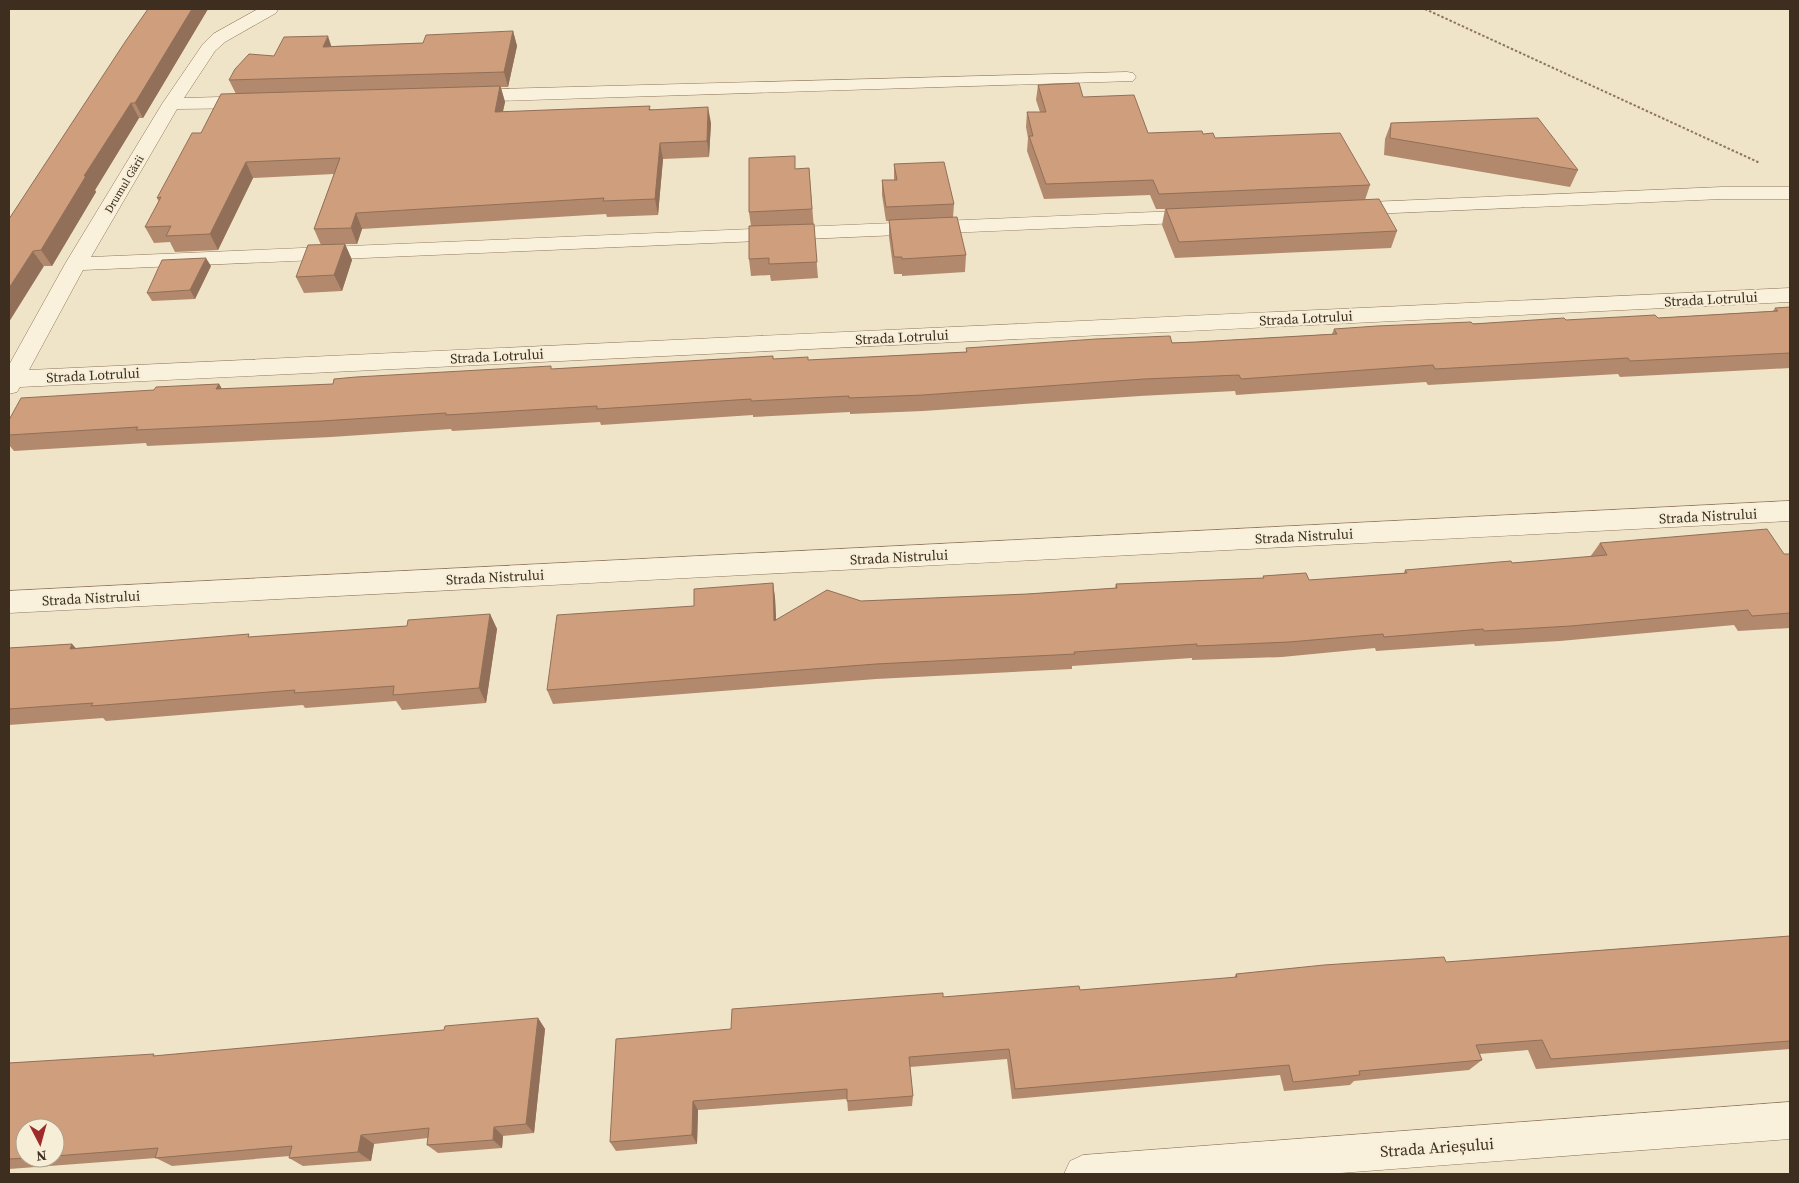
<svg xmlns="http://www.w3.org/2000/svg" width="1799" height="1183" font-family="'Source Serif 4',serif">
<rect width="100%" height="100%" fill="#f0e4c8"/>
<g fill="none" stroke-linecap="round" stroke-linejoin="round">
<defs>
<path id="minor" d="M 258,9 L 278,9 L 276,13 L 225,42 L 215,51 L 184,98 L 255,96 L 262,98 L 264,102 L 262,106 L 255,108 L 177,109 L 91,257 L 1202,210 L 1209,212 L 1212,216 L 1209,220 L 1202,222 L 83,270 L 29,370 L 1790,288 L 1790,302 L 20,387 L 17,392 L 9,394 L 9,365 L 65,264 L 162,104 L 203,44 L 213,34 Z
M 1127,72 L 1133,73 L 1136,77 L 1133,81 L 465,102 L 458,100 L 456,96 L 458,92 L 465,90 Z
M 1722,187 L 1790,187 L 1790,199 L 1722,199 L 1347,215 L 1340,213 L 1337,209 L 1340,205 L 1347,203 Z
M 1790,501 L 1790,521 L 9,613 L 9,591 Z
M 1790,1102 L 1790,1139 L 1327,1174 L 1064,1174 L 1070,1161 L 1083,1155 Z"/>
</defs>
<use href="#minor" stroke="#8d765c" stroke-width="1"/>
<path stroke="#8d765c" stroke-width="2" stroke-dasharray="2.5 2" stroke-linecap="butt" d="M 1425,9 L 1760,163"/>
<use href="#minor" fill="#faf1dc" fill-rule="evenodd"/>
</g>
<path fill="#b2896c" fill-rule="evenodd" d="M 148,9 L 208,9 L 143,118 L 139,118 L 95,190 L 96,192 L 52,266 L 44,266 L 9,219 Z
M 513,31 L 517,46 L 508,87 L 501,87 L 505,102 L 503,112 L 650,106 L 650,109 L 711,123 L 709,157 L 663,159 L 658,215 L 607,217 L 606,214 L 362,229 L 357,244 L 345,244 L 352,260 L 342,291 L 304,293 L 296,277 L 321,245 L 314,229 L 334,174 L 253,178 L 218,250 L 175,252 L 170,242 L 154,243 L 145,227 L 159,202 L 157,198 L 201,133 L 236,94 L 229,80 L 274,56 L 332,46 L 423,43 Z
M 1038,85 L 1083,97 L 1148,133 L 1203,134 L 1215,138 L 1370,185 L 1365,200 L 1397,231 L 1391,248 L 1175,258 L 1162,225 L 1165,209 L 1156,209 L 1150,195 L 1044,199 L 1027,151 L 1028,138 L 1026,127 L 1027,112 L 1040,112 L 1036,100 Z
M 1391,123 L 1578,170 L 1570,187 L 1384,155 L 1385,139 Z
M 894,164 L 954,204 L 953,218 L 966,255 L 965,272 L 902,276 L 902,274 L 894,274 L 889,237 L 889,221 L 886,221 L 882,195 L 882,180 L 894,180 Z
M 809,168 L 818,278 L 771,281 L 770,275 L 751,276 L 749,259 L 751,226 L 749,212 L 796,169 Z
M 211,266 L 195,299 L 152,301 L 147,293 Z
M 1790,307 L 1790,368 L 1620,377 L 1618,374 L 1428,385 L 1426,382 L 1236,395 L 1235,391 L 1140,396 L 923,411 L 850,414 L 850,412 L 753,417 L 753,415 L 601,425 L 600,422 L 452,431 L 451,429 L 331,437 L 147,446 L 146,443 L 14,451 L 9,445 L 9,420 L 154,390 L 219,384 L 222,389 L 333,384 L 552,369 L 773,359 L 808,360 L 966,352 L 966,348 L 1196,342 L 1332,334 L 1334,329 L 1566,320 L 1658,318 L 1773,311 L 1775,308 Z
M 1600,543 L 1784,554 L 1790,554 L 1790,628 L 1738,631 L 1734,625 L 1560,641 L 1475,646 L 1474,644 L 1376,651 L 1375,648 L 1282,657 L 1192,660 L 1192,658 L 1072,666 L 1072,669 L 876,679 L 553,704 L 547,690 L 694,606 L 773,583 L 775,598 L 776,620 L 861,601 L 1027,594 L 1115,588 L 1116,584 L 1263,578 L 1263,576 L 1309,580 L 1404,573 L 1405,570 L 1512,563 L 1590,557 Z
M 490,614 L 497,629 L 486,703 L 402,710 L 396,701 L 305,708 L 303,705 L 106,721 L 103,718 L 9,725 L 9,648 L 72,644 L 75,648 L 251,637 L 407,626 Z
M 1790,936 L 1790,1049 L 1536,1069 L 1528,1050 L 1479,1054 L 1482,1060 L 1469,1070 L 1354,1081 L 1350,1085 L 1284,1091 L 1280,1075 L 1012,1099 L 1007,1059 L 910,1067 L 913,1096 L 912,1106 L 848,1111 L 847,1099 L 698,1110 L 697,1144 L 616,1151 L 610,1142 L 731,1029 L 943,997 L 1080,990 L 1234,978 L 1236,974 L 1446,962 Z
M 538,1018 L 545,1029 L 534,1133 L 503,1136 L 502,1148 L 438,1153 L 427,1145 L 428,1138 L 374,1144 L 371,1161 L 303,1166 L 289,1158 L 290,1156 L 172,1166 L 156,1158 L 9,1169 L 9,1063 L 157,1056 L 444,1030 ZM 55,1128 L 55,1158 L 25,1158 Z"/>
<path fill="#916f58" d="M 192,9 L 208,9 L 143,118 L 135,103 Z
M 513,31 L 517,46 L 508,87 L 504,72 Z
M 328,36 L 333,51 L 323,47 Z
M 500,86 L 505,102 L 499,127 L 495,112 Z
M 131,103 L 139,118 L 95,190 L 96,192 L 52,266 L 41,250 L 84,176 Z
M 708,107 L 711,123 L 709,157 L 707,141 Z
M 660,143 L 663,159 L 658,215 L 655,199 Z
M 246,162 L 253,178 L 218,250 L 210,234 Z
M 356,213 L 362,229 L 357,244 L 351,228 Z
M 345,244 L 352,260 L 342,291 L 334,275 Z
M 33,251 L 44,266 L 9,322 L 9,288 Z
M 206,258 L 211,266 L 195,299 L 190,290 Z
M 219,384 L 228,400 L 216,389 Z
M 773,583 L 775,598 L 777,636 L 774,621 Z
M 490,614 L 497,629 L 486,703 L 479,688 Z
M 72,644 L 86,659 L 70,649 Z
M 538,1018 L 545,1029 L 534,1133 L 526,1124 Z
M 693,1101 L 698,1110 L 697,1144 L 692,1135 Z
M 494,1127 L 503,1136 L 502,1148 L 493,1140 Z
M 361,1135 L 374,1144 L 371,1161 L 358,1152 Z"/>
<path fill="#cf9f7d" stroke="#916f58" d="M 148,9 L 192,9 L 135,103 L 131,103 L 84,176 L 86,176 L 41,250 L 33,251 L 9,288 L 9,219 L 125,42 Z
M 513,31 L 504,72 L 229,80 L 235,69 L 249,54 L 274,56 L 284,37 L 328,36 L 323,47 L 423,43 L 426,35 Z
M 1079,83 L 1083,97 L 1134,95 L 1148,133 L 1202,131 L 1203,134 L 1213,133 L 1215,138 L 1340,133 L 1370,185 L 1159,194 L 1153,180 L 1046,184 L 1029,136 L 1033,136 L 1027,112 L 1046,112 L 1038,85 Z
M 500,86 L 495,112 L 650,106 L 649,110 L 708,107 L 707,141 L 660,143 L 655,199 L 603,201 L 604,198 L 356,213 L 351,228 L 314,229 L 340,158 L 246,162 L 210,234 L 166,236 L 171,226 L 145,227 L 161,197 L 157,198 L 192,133 L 201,133 L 221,94 Z
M 1538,118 L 1578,170 L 1390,138 L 1391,123 Z
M 795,156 L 795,169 L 809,168 L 812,209 L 749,212 L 749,158 Z
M 944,162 L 954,204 L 886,207 L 882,180 L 897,180 L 894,164 Z
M 1379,199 L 1397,231 L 1179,242 L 1166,209 Z
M 957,217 L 966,255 L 902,259 L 902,257 L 894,257 L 889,220 Z
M 814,224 L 817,262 L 769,264 L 769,258 L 749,259 L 749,226 Z
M 345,244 L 334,275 L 296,277 L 308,245 Z
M 206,258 L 190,290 L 147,293 L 162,260 Z
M 1790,307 L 1790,353 L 1630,361 L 1628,358 L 1435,369 L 1433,365 L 1241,379 L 1239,375 L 1144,379 L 923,395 L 849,398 L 849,396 L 751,401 L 751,399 L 597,409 L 597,406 L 446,415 L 446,413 L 322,421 L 136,430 L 138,427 L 9,435 L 9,420 L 21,398 L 154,390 L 156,387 L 219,384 L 216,389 L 333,384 L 334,379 L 356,377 L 551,366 L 551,369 L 773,356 L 773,359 L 808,357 L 808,360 L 967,352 L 966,348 L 1096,339 L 1170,336 L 1172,343 L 1196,342 L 1337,334 L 1334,329 L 1377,326 L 1471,322 L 1473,324 L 1564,318 L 1566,320 L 1655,315 L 1658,318 L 1778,311 L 1775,308 Z
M 1767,529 L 1784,554 L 1790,554 L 1790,613 L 1752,616 L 1748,610 L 1571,626 L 1484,631 L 1483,629 L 1384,637 L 1383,634 L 1289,642 L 1197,646 L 1197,644 L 1074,652 L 1075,654 L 876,664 L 547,690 L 557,615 L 694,606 L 694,589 L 773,583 L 774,621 L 827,590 L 861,601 L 1027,594 L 1117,588 L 1116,584 L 1264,578 L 1263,576 L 1306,573 L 1309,580 L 1407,573 L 1405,570 L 1511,561 L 1512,563 L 1607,555 L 1600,543 Z
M 490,614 L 479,688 L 393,695 L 394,686 L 294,693 L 295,690 L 91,706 L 93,703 L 9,709 L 9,648 L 72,644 L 70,649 L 249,634 L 248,637 L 407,626 L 408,620 Z
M 1790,936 L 1790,1041 L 1551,1059 L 1542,1040 L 1476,1045 L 1482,1060 L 1359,1071 L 1360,1075 L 1293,1082 L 1289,1065 L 1015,1089 L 1009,1049 L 909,1057 L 913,1096 L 847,1101 L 847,1089 L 693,1101 L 692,1135 L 610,1142 L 616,1039 L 731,1029 L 732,1009 L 943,993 L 943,997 L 1079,986 L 1080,990 L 1237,977 L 1236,974 L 1324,965 L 1444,957 L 1446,962 Z
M 538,1018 L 526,1124 L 494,1127 L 493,1140 L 427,1145 L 429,1128 L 361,1135 L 358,1152 L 289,1158 L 292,1146 L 155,1158 L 158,1148 L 55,1156 L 55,1128 L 25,1128 L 25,1158 L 28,1158 L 9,1159 L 9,1063 L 154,1054 L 153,1056 L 444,1030 L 445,1026 Z"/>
<g text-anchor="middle" stroke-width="4.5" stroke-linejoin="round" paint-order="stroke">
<g font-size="11" fill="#3d2e20" stroke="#f7eed8">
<text transform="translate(124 184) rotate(-59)" y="4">Drumul Gării</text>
</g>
<g font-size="14" fill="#3d2e20" stroke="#f7eed8">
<text transform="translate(1711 299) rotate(-3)" y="5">Strada Lotrului</text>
<text transform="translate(1306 318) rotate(-3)" y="5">Strada Lotrului</text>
<text transform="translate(902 337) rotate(-3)" y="5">Strada Lotrului</text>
<text transform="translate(497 356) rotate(-3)" y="5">Strada Lotrului</text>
<text transform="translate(93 375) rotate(-3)" y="5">Strada Lotrului</text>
<text transform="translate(1708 516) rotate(-3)" y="5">Strada Nistrului</text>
<text transform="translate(1304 536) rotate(-3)" y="5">Strada Nistrului</text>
<text transform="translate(899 557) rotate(-3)" y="5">Strada Nistrului</text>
<text transform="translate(495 577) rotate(-3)" y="5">Strada Nistrului</text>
<text transform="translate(91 598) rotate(-3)" y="5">Strada Nistrului</text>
</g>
<g font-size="16" fill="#3d2e20" stroke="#f7eed8">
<text transform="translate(1437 1147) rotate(-4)" y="6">Strada Arieșului</text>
</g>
</g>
<rect width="1799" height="1183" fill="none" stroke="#3d2e20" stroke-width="20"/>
<g transform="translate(40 1143) rotate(174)"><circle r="24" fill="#f7eed8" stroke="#ada18e"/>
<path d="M0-4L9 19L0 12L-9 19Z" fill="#9e2a2b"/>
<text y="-8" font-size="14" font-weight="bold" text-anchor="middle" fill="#3d2e20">N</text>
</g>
</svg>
